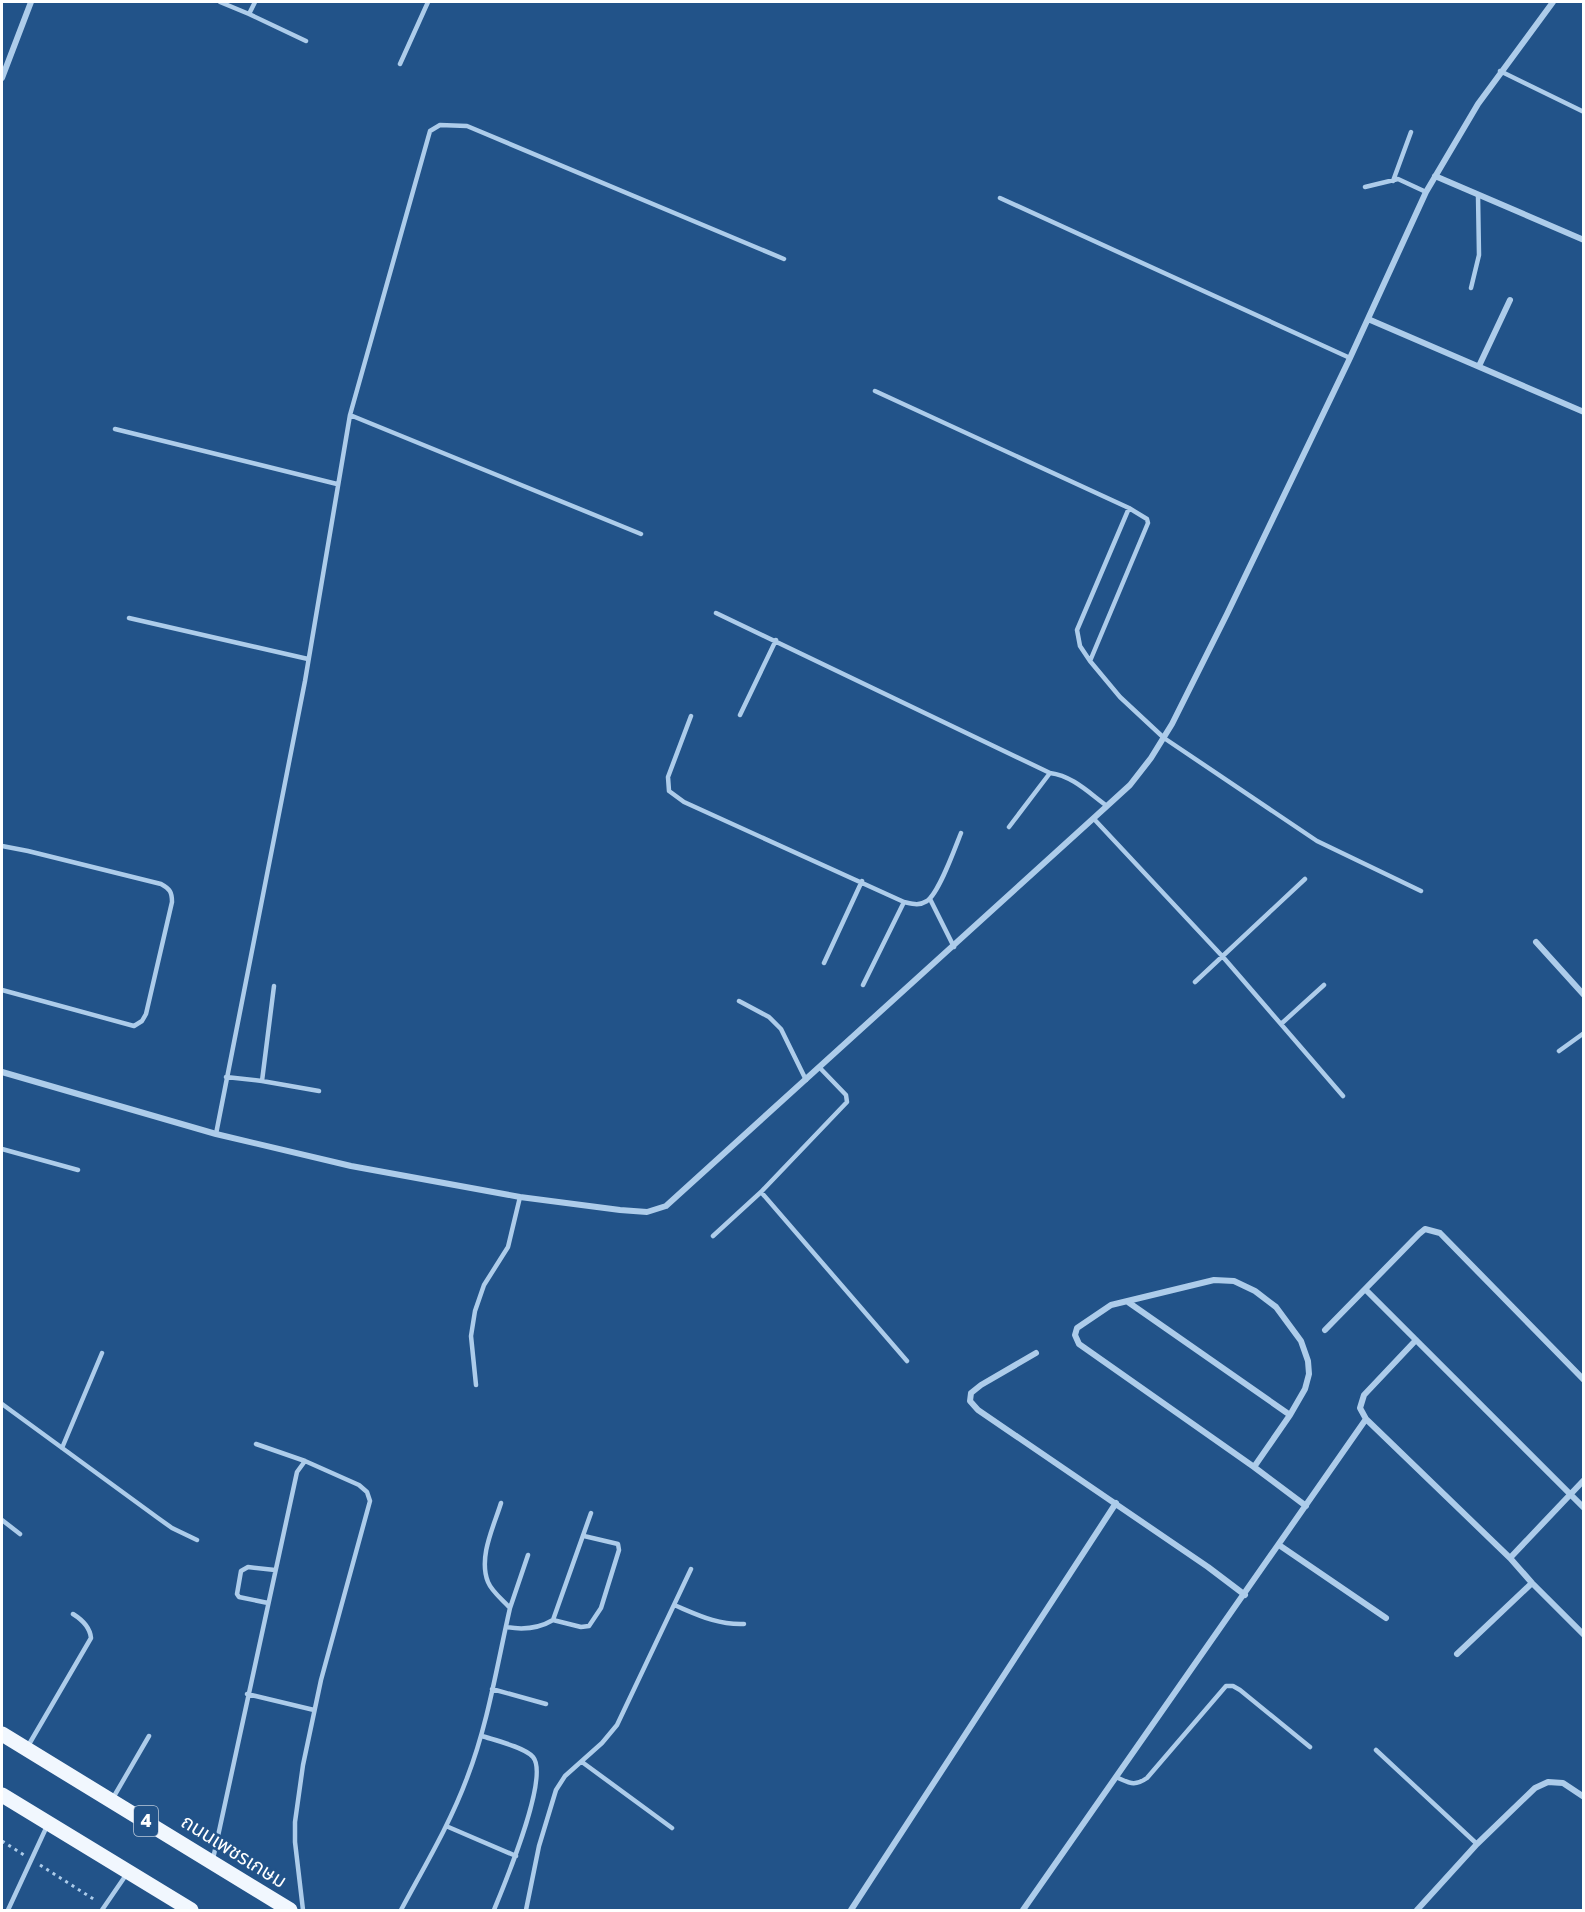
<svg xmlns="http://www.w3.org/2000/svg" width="1585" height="1912" font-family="'Golos Text','Noto Sans Thai',sans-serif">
<rect width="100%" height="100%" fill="#225389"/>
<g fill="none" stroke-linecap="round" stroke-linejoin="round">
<path stroke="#adccea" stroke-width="3" stroke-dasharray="3 4.5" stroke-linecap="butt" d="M 2,1841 L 24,1855
M 40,1865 L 95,1900"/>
<path stroke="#adccea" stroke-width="4.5" d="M 220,2 L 249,14 L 255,2
M 249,14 L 306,41
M 400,64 L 428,2
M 1500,71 L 1584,112
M 1393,181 L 1411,132
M 1365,187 L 1398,179 L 1426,192
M 1000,198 L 1350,358
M 1471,288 L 1479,255 L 1478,195
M 875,391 L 1129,508 L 1147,519 L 1148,523 L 1090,661
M 350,415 L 641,534
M 115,429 L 337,484
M 1129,508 L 1077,630 L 1080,646 L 1090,661 L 1120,697 L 1164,738 L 1317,841 L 1421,891
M 716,613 L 1050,773
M 129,618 L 308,659
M 740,715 L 776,640
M 691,716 L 668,777 L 669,791 L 684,802 L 904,902
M 1094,819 L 1223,957 L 1343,1096
M 1009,827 L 1050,773 C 1073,776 1089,793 1107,806
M 2,846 L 28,851 L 161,884 C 170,889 172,892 172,902 L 146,1014 L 142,1021 L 134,1026 L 2,990
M 930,899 L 954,947
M 824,963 L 862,881
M 1195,982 L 1305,879
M 863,985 L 904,902 C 913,904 919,906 927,901 C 939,893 955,848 961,833
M 274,986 L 262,1081 L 319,1091
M 739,1001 L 769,1017 L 781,1029 L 806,1080
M 1281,1024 L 1324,985
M 1559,1051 L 1584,1033
M 226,1077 L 262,1081
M 216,1134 L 305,681 L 350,415 L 430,131 L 440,125 L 467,126 L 784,259
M 2,1149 L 78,1170
M 761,1192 L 907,1361
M 713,1236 L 761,1192 L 847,1102 L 846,1095 L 820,1068
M 476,1385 L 471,1336 L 475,1311 L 484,1285 L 508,1247 L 520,1197
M 2,1404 L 158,1518 L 172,1528 L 197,1540
M 256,1444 L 305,1461
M 62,1448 L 102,1353
M 2,1520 L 20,1534
M 268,1603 L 239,1597 L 237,1594 L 241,1571 L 248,1567 L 275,1570
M 674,1605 C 698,1615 717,1625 744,1624
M 510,1608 L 528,1555
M 553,1620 L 581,1627 L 589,1626 L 601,1608 L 619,1550 L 618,1544 L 584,1536
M 506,1627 C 523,1630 538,1629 553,1620 L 591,1513
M 492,1689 L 546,1704
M 247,1694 L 314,1710
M 482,1736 C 494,1740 524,1747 533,1757 C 550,1777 504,1885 494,1910
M 28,1746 L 91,1638 C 90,1627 81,1619 73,1614
M 1376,1750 L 1477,1844
M 582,1762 L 672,1828
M 1116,1777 C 1130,1783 1134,1787 1147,1778 L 1226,1686 L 1233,1686 L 1240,1690 L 1310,1747
M 113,1798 L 149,1736
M 446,1826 L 516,1856
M 213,1859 L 297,1472 L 305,1461 L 359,1485 L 367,1492 L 370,1501 L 321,1680 L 303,1765 L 295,1822 L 295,1842 L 303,1910
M 8,1910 L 47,1826
M 102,1910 L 126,1875
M 401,1910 C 424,1867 450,1824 467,1778 C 488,1724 497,1665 510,1608 C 503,1600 492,1592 488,1582 C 478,1557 494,1526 501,1503
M 526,1910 L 539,1846 L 556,1790 L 565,1776 L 602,1743 L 617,1725 L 691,1569"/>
<path stroke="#adccea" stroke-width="6" d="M 2,78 L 31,2
M 1435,176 L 1584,240
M 1368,319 L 1584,412
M 1479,366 L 1510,300
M 1536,942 L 1584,995
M 2,1072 L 216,1134 L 351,1166 L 520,1197 L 620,1210 L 647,1212 L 666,1206 L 1107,806 L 1130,785 L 1151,758 L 1172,724 L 1227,614 L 1350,358 L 1426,192 L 1478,104 L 1553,2
M 1365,1289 L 1584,1508
M 1128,1302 L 1290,1415
M 1325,1330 L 1419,1234 L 1425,1229 L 1440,1233 L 1584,1380
M 1416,1340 L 1364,1395 L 1360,1408 L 1366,1419 L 1510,1558 L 1532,1583 L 1584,1635
M 1036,1353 L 981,1385 L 971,1393 L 970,1401 L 978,1410 L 1208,1567 L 1245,1595
M 1254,1467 L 1290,1415 L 1305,1389 L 1309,1374 L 1308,1361 L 1301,1341 L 1276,1307 L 1255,1291 L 1234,1281 L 1214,1280 L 1111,1305 L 1077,1328 L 1075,1335 L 1079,1344 L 1254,1467 L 1306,1506
M 1279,1545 L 1386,1618
M 1510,1558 L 1584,1480
M 1457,1654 L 1532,1583
M 851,1910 L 1116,1503
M 1023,1910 L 1366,1419
M 1417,1910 L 1477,1844 L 1535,1788 L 1548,1782 L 1563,1783 L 1584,1797"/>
<path stroke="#f1f7fe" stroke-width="15" d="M 2,1734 L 290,1910
M 2,1795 L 191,1910"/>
</g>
<g text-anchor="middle" stroke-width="5" stroke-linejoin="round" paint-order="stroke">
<rect fill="#225389" stroke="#bdcbdc" stroke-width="1.5" x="134" y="1806" width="24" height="30" rx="4.5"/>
<g font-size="18" font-weight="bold" fill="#fff">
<text x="146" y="1827">4</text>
</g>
<g font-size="20" fill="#fff" stroke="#225389">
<text transform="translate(234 1851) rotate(32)" y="7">ถนนเพชรเกษม</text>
</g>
</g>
<rect width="1585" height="1912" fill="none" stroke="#ffffff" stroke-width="6"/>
</svg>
